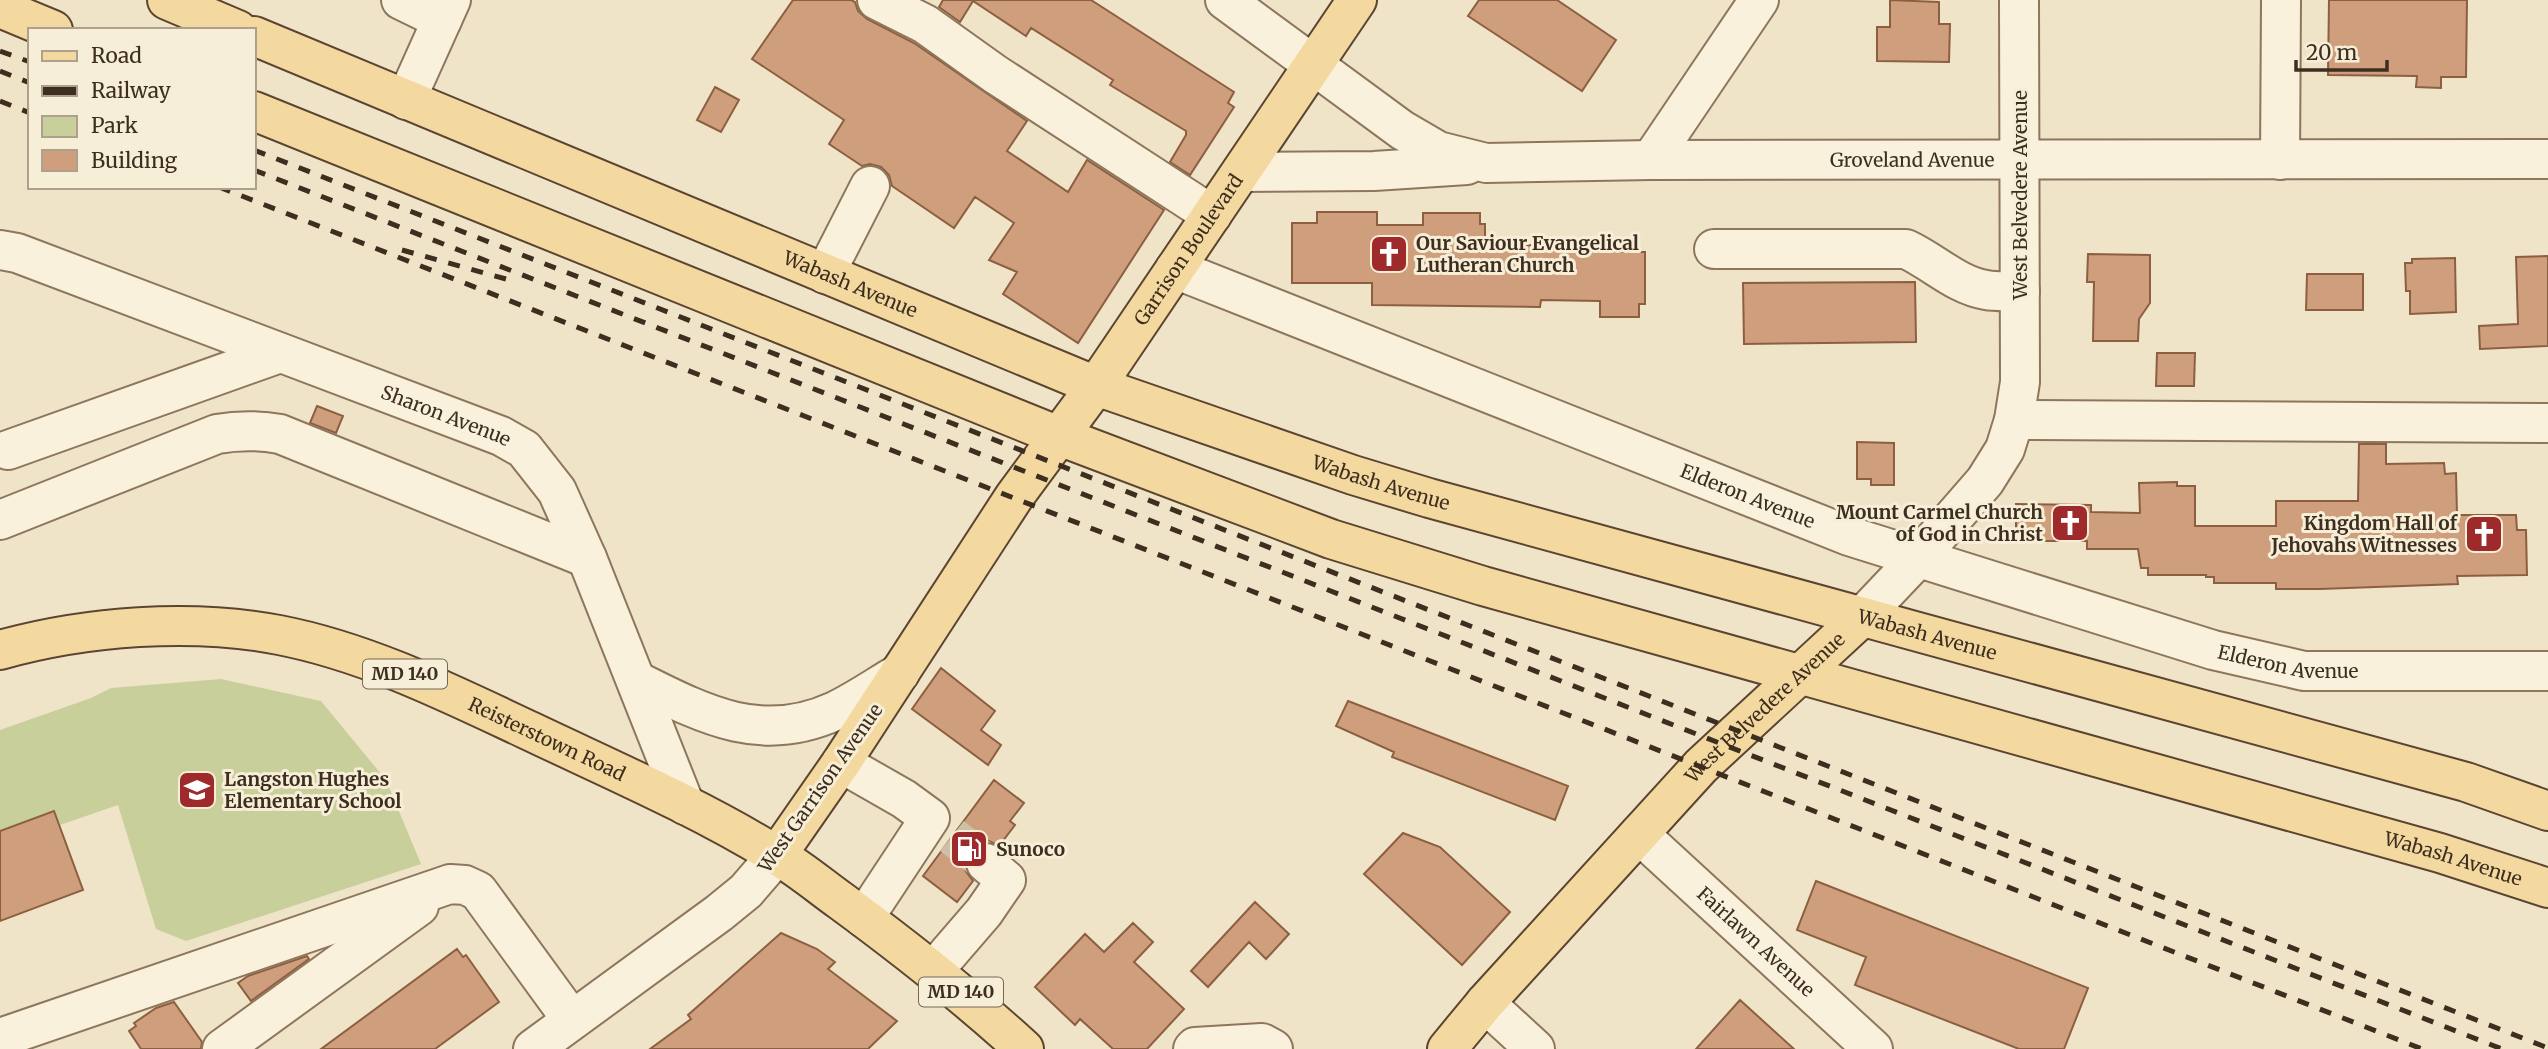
<svg xmlns="http://www.w3.org/2000/svg" width="2548" height="1049" font-family="Merriweather,serif">
<rect width="100%" height="100%" fill="#f0e4c8"/>
<path fill="#c9cf9b" d="M 221,679 L 321,701 L 386,780 L 421,864 L 186,941 L 156,929 L 118,805 L 60,825 L 54,811 L 0,831 L 0,730 L 91,698 L 111,688 Z"/>
<path fill="#cf9f7d" stroke="#8d5f41" stroke-width="2" d="M 793,0 L 851,0 L 855,2 L 858,11 L 867,19 L 914,43 L 1027,121 L 1007,151 L 1068,192 L 1087,160 L 1164,210 L 1078,343 L 1003,294 L 1017,272 L 989,260 L 1014,223 L 975,197 L 954,228 L 892,186 L 889,175 L 881,167 L 870,164 L 862,166 L 829,144 L 844,120 L 752,59 Z
M 943,0 L 1091,0 L 1234,92 L 1228,103 L 1234,107 L 1190,175 L 1170,162 L 1186,135 L 1186,131 L 1110,85 L 1113,80 L 1031,28 L 1026,36 L 973,1 L 960,22 L 939,7 Z
M 1479,0 L 1557,0 L 1616,40 L 1582,91 L 1468,16 Z
M 1890,0 L 1939,2 L 1939,24 L 1950,24 L 1949,62 L 1877,61 L 1877,27 L 1890,27 Z
M 2329,0 L 2467,0 L 2466,77 L 2441,77 L 2441,88 L 2416,87 L 2417,76 L 2328,75 Z
M 715,87 L 739,100 L 721,132 L 697,120 Z
M 1317,212 L 1377,212 L 1377,225 L 1423,225 L 1423,213 L 1480,213 L 1480,224 L 1485,224 L 1485,244 L 1563,246 L 1563,251 L 1645,252 L 1645,304 L 1639,304 L 1639,317 L 1600,317 L 1600,301 L 1541,300 L 1540,307 L 1372,305 L 1372,283 L 1292,283 L 1292,223 L 1317,223 Z
M 2088,254 L 2150,255 L 2150,303 L 2139,319 L 2138,341 L 2093,341 L 2094,282 L 2087,282 Z
M 2548,256 L 2548,346 L 2480,349 L 2479,326 L 2518,324 L 2516,257 Z
M 2455,258 L 2456,312 L 2410,314 L 2410,291 L 2406,291 L 2405,263 L 2412,263 L 2412,259 Z
M 2307,274 L 2363,274 L 2363,310 L 2306,310 Z
M 1915,282 L 1916,342 L 1744,344 L 1743,283 Z
M 2157,353 L 2195,353 L 2194,386 L 2156,386 Z
M 317,406 L 343,416 L 336,433 L 310,423 Z
M 1857,442 L 1894,443 L 1894,485 L 1871,485 L 1871,479 L 1857,479 Z
M 2359,444 L 2386,444 L 2386,464 L 2444,463 L 2445,474 L 2456,473 L 2457,515 L 2516,515 L 2517,530 L 2526,530 L 2527,575 L 2457,576 L 2458,584 L 2320,589 L 2276,589 L 2276,583 L 2214,583 L 2214,577 L 2206,577 L 2206,575 L 2148,575 L 2148,568 L 2141,568 L 2138,549 L 2087,549 L 2087,541 L 2032,541 L 2032,528 L 2016,528 L 2016,504 L 2091,505 L 2091,512 L 2140,513 L 2139,483 L 2177,482 L 2177,486 L 2195,486 L 2195,526 L 2276,526 L 2276,501 L 2358,501 Z
M 941,668 L 995,711 L 981,730 L 1001,745 L 988,765 L 912,709 Z
M 1348,701 L 1568,786 L 1555,820 L 1392,757 L 1394,752 L 1336,726 Z
M 994,780 L 1024,803 L 1010,821 L 1015,825 L 999,846 L 989,841 L 979,842 L 969,849 L 965,858 L 965,870 L 973,881 L 957,902 L 923,876 Z
M 54,811 L 83,890 L 0,921 L 0,831 Z
M 1403,833 L 1440,847 L 1510,912 L 1462,965 L 1364,874 Z
M 1816,881 L 2088,988 L 2064,1049 L 2019,1049 L 1855,985 L 1866,957 L 1797,930 Z
M 1255,902 L 1289,934 L 1266,959 L 1249,942 L 1208,987 L 1191,971 Z
M 1133,923 L 1153,942 L 1134,962 L 1184,1009 L 1147,1049 L 1113,1049 L 1080,1019 L 1075,1025 L 1035,987 L 1085,934 L 1104,952 Z
M 781,933 L 817,949 L 835,962 L 828,969 L 897,1021 L 868,1049 L 650,1049 L 691,1019 L 688,1015 Z
M 457,949 L 463,957 L 466,955 L 499,1002 L 435,1049 L 321,1049 Z
M 307,956 L 309,959 L 251,1001 L 238,983 L 248,976 Z
M 1740,1000 L 1794,1049 L 1696,1049 Z
M 174,1002 L 202,1042 L 201,1049 L 141,1049 L 129,1031 L 136,1026 L 134,1023 L 156,1008 Z"/>
<g fill="none" stroke-linecap="round" stroke-linejoin="round">
<path stroke="#ccc0a6" stroke-width="38" stroke-dasharray="38 19" stroke-linecap="butt" d="M 952,836 L 986,863"/>
<defs>
<g id="minor">
<path d="M 401,0 L 442,20"/>
<path d="M 877,0 L 925,24 L 995,74 L 1212,215"/>
<path id="s1" d="M 1225,0 L 1402,130 L 1438,151 L 1486,163 L 1651,160 L 2548,159"/>
<path d="M 406,100 L 451,0"/>
<path d="M 1651,160 L 1759,0"/>
<path d="M 2280,160 L 2281,0"/>
<path d="M 1242,172 L 1374,171 L 1467,165"/>
<path d="M 1714,249 L 1906,249 C 1934,262 1956,285 1986,290 C 1997,292 2009,291 2020,291"/>
<path id="s2" d="M 0,250 L 17,253 L 501,436 L 524,449 L 557,491 L 587,558 L 685,805"/>
<path id="s3" d="M 1175,269 L 1849,536 L 2213,650 L 2304,671 L 2548,671"/>
<path d="M 825,274 L 870,186"/>
<path d="M 2014,420 L 2548,423"/>
<path d="M 8,450 L 280,353"/>
<path d="M 0,520 L 217,434 C 240,430 258,430 280,434 L 587,558"/>
<path d="M 1862,617 L 1918,558 L 1985,481 L 2005,449 L 2014,420 L 2020,382 L 2019,0"/>
<path d="M 637,681 C 703,714 761,745 835,711 C 858,700 879,685 900,673"/>
<path d="M 841,763 L 904,799 L 930,818 L 864,918"/>
<path id="s4" d="M 1639,834 L 1873,1049"/>
<path d="M 934,970 L 984,912 L 1006,880 L 986,863"/>
<path d="M 1485,1003 L 1535,1049"/>
<path d="M 0,1038 L 450,884 L 465,885 L 478,891 L 572,1020"/>
<path d="M 222,1049 L 419,906"/>
<path d="M 533,1049 L 719,913 L 746,891 L 777,855"/>
<path d="M 1193,1049 L 1195,1047 L 1262,1043 L 1273,1049"/>
</g>
<g id="major">
<path d="M 167,0 L 238,30"/>
<path d="M 0,8 L 53,30"/>
<path id="s5" d="M 254,36 L 1096,386 L 1353,475 L 1429,498 L 2466,782 L 2548,811"/>
<path id="s6" d="M 254,111 L 1059,436 L 1331,539 L 1483,586 L 2440,853 L 2548,888"/>
<path id="s7" d="M 0,650 C 86,626 191,618 279,635 C 367,652 449,693 530,731 C 612,770 698,807 776,855 C 799,868 820,886 841,901 C 905,948 966,996 1024,1049"/>
<path id="s8" d="M 777,855 L 841,763 L 1014,497 L 1096,386 L 1357,0"/>
<path id="s9" d="M 1447,1049 L 1485,1003 L 1701,766 L 1862,617"/>
</g>
</defs>
<use href="#minor" stroke="#8d765c" stroke-width="42"/>
<use href="#major" stroke="#5b4430" stroke-width="42"/>
<use href="#minor" stroke="#faf1dc" stroke-width="38"/>
<use href="#major" stroke="#f3d9a0" stroke-width="38"/>
<path stroke="#3d2e20" stroke-width="5" stroke-dasharray="12 12" stroke-linecap="butt" d="M 0,51 L 30,62
M 0,71 L 30,83
M 0,101 L 30,113
M 254,150 L 2548,1048
M 254,170 L 2502,1049
M 219,187 L 2422,1049
M 402,250 L 506,279"/>
</g>
<defs>
<symbol id="church-square" viewBox="-11 -11 22 22"><rect x="-9" y="-9" width="18" height="18" rx="4" fill="#9e2a2b" stroke="#f7eed8"/><path d="M-1.2-6h2.4v3.5h3.3v2.4h-3.3V6h-2.4V-.1h-3.3v-2.4h3.3Z" fill="#fff"/></symbol>
<symbol id="school-square" viewBox="-11 -11 22 22"><rect x="-9" y="-9" width="18" height="18" rx="4" fill="#9e2a2b" stroke="#f7eed8"/><path d="M0-5L7-2L0 1L-7-2ZM-4 1L0 2.5L4 1V4Q0 6-4 4Z" fill="#fff"/></symbol>
<symbol id="fuel-square" viewBox="-11 -11 22 22"><rect x="-9" y="-9" width="18" height="18" rx="4" fill="#9e2a2b" stroke="#f7eed8"/><path d="M-5.5-6h7V0h2V4h1.3V-2.5L3-4.5l.8-.8L6-3V5H2.5V1h-1V6h-7ZM-4.2-4.7v3.2H.2V-4.7Z" fill="#fff"/></symbol>
</defs>
<g fill-rule="evenodd">
<use href="#church-square" x="1367" y="232" width="44" height="44"/>
<use href="#church-square" x="2048" y="501" width="44" height="44"/>
<use href="#church-square" x="2462" y="512" width="44" height="44"/>
<use href="#school-square" x="175" y="768" width="44" height="44"/>
<use href="#fuel-square" x="947" y="827" width="44" height="44"/>
</g>
<g text-anchor="middle" stroke-width="6" stroke-linejoin="round" paint-order="stroke">
<g fill="#f7eed8" stroke="#756857" stroke-width="2">
<rect x="363" y="659.5" width="84" height="29" rx="5"/>
<rect x="919" y="977.5" width="84" height="29" rx="5"/>
</g>
<g font-size="18" font-weight="bold" fill="#3d2e20">
<text x="405" y="680">MD 140</text>
<text x="961" y="998">MD 140</text>
</g>
<g font-size="19" fill="#3d2e20" stroke="#f7eed8">
<text dy="7" stroke="none"><textPath href="#s1" startOffset="737">Groveland Avenue</textPath></text>
<text transform="translate(2020 195) rotate(-90)" y="7">West Belvedere Avenue</text>
<text dy="7" stroke="none"><textPath href="#s8" startOffset="732">Garrison Boulevard</textPath></text>
<text dy="7" stroke="none"><textPath href="#s5" startOffset="646">Wabash Avenue</textPath></text>
<text dy="7" stroke="none"><textPath href="#s2" startOffset="476">Sharon Avenue</textPath></text>
<text dy="7" stroke="none"><textPath href="#s5" startOffset="1213">Wabash Avenue</textPath></text>
<text dy="7" stroke="none"><textPath href="#s3" startOffset="616">Elderon Avenue</textPath></text>
<text dy="7" stroke="none"><textPath href="#s5" startOffset="1780">Wabash Avenue</textPath></text>
<text dy="7" stroke="none"><textPath href="#s3" startOffset="1183">Elderon Avenue</textPath></text>
<text dy="7" stroke="none"><textPath href="#s9" startOffset="467">West Belvedere Avenue</textPath></text>
<text dy="7" stroke="none"><textPath href="#s7" startOffset="570">Reisterstown Road</textPath></text>
<text transform="translate(820 788) rotate(-55)" y="7">West Garrison Avenue</text>
<text dy="7" stroke="none"><textPath href="#s6" startOffset="2326">Wabash Avenue</textPath></text>
<text dy="7" stroke="none"><textPath href="#s4" startOffset="159">Fairlawn Avenue</textPath></text>
</g>
<g font-size="19" font-weight="bold" fill="#3d2e20" stroke="#f7eed8" text-anchor="start">
<text x="1416" y="250">Our Saviour Evangelical<tspan x="1416" dy="22">Lutheran Church</tspan></text>
<text x="2043" y="519" text-anchor="end">Mount Carmel Church<tspan x="2043" dy="22">of God in Christ</tspan></text>
<text x="2457" y="530" text-anchor="end">Kingdom Hall of<tspan x="2457" dy="22">Jehovahs Witnesses</tspan></text>
<text x="224" y="786">Langston Hughes<tspan x="224" dy="22">Elementary School</tspan></text>
<text x="996" y="856">Sunoco</text>
</g>
</g>
<rect x="28" y="28" width="228" height="161" fill="#f7eed8" stroke="#ada18e" stroke-width="2"/>
<rect x="42" y="51" width="35" height="10" fill="#f3d9a0" stroke="#ada18e" stroke-width="2"/>
<text x="91" y="63" font-size="21" fill="#3d2e20">Road</text>
<rect x="42" y="86" width="35" height="10" fill="#3d2e20" stroke="#ada18e" stroke-width="2"/>
<text x="91" y="98" font-size="21" fill="#3d2e20">Railway</text>
<rect x="42" y="116" width="35" height="21" fill="#c9cf9b" stroke="#ada18e" stroke-width="2"/>
<text x="91" y="133" font-size="21" fill="#3d2e20">Park</text>
<rect x="42" y="150" width="35" height="21" fill="#cf9f7d" stroke="#ada18e" stroke-width="2"/>
<text x="91" y="168" font-size="21" fill="#3d2e20">Building</text>
<path d="M2296 60v10h91v-10" fill="none" stroke="#3d2e20" stroke-width="3.5"/>
<text x="2306" y="60" font-size="21" fill="#3d2e20" stroke="#f7eed8" stroke-width="5" paint-order="stroke">20 m</text>
</svg>
